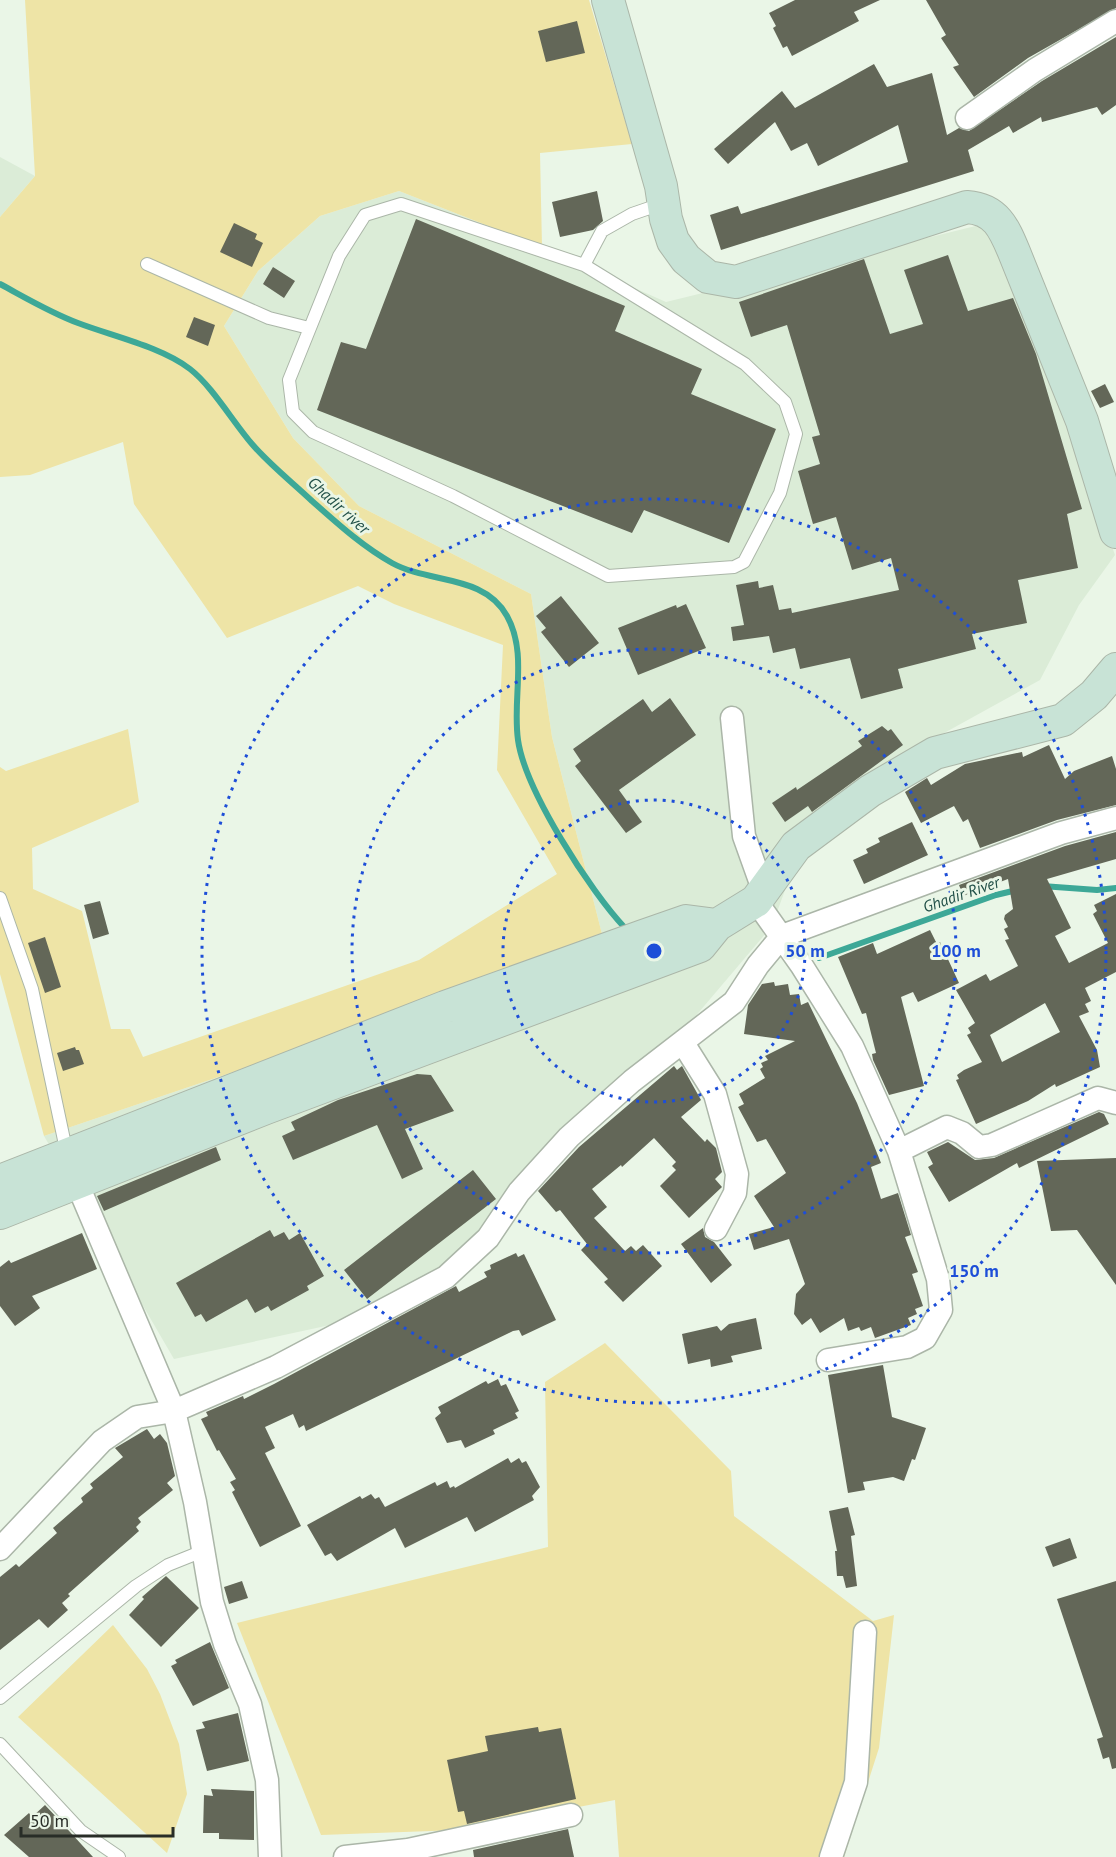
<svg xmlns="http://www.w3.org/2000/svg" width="1116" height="1857" font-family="'PT Sans',sans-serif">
<rect width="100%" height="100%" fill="#eaf6e7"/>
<path fill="#dbecd7" d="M 0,157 L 35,176 L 0,217 Z
M 399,191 L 542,247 L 666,302 L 996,221 L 1115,555 L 1079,605 L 1040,680 L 888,764 L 793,868 L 772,926 L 666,1051 L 574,1127 L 503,1228 L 367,1317 L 174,1359 L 44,1136 L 605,946 L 552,737 L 531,594 L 359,506 L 293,438 L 224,326 L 258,271 L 320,216 Z"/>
<path fill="#eee4a6" d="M 25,0 L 589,0 L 632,144 L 540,153 L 542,247 L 399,191 L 320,216 L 258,271 L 224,326 L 293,438 L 359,506 L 531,594 L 552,737 L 605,946 L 44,1136 L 0,974 L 0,767 L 6,771 L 128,729 L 139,802 L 32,848 L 33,889 L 82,911 L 111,1029 L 130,1029 L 143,1057 L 419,960 L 557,874 L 497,770 L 503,645 L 394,604 L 358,586 L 227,638 L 134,504 L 123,442 L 30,475 L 0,477 L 0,217 L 35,176 Z
M 605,1343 L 731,1471 L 734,1516 L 873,1621 L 894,1615 L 879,1748 L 844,1857 L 619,1857 L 615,1800 L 459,1830 L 321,1835 L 237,1623 L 548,1547 L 545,1382 Z
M 113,1625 L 147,1669 L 160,1694 L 179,1744 L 187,1794 L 167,1853 L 18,1717 Z"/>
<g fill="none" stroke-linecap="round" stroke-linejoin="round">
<path stroke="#3da897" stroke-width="6" d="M 0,284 C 26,298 51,313 78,323 C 112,336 162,347 190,369 C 212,386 233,422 252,444 C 270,465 292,482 312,501 C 338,524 362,546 392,563 C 430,584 484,574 507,616 C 528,654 512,698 518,740 C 525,790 590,891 625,928
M 1042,886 L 1097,890 L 1116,888
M 819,958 L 996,895 L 1017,890"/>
</g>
<path fill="#636758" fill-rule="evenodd" d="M 795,0 L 880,0 L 854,12 L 859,21 L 792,56 L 787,46 L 783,48 L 773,28 L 776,26 L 769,13 Z
M 926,0 L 1116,0 L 1116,8 L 1028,58 L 974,97 L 953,67 L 959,65 L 941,38 L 946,35 Z
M 577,21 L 585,53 L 546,62 L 538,31 Z
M 1116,37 L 1116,105 L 1102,115 L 1097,107 L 1042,122 L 1041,117 L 1013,133 L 1009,126 L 968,150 L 974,171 L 721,250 L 710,215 L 738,206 L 741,214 L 908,162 L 898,125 L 818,166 L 807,143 L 791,151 L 775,122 L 728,164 L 714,149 L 782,91 L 795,108 L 874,64 L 887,87 L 932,73 L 947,135 L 959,128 L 969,131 L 1042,81 Z
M 597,191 L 603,221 L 593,230 L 560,237 L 552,202 Z
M 416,219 L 625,306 L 615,331 L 702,369 L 691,394 L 776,429 L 729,543 L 644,510 L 632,533 L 317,410 L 341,342 L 366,349 Z
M 234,223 L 257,234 L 255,239 L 263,243 L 252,267 L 220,252 Z
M 948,255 L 968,311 L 1013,298 L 1036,354 L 1082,509 L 1067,514 L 1078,568 L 1018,580 L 1027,623 L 972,634 L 976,649 L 898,669 L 903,688 L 861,699 L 850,658 L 800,669 L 795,648 L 773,653 L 769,636 L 733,641 L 731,627 L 744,625 L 736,585 L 758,581 L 759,588 L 773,585 L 779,610 L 791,608 L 792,613 L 899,590 L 891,558 L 852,570 L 836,517 L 813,524 L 798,471 L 820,464 L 812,437 L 820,435 L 787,325 L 751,337 L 739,302 L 864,259 L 890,334 L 923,324 L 904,270 Z
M 273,267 L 295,281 L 284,298 L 263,284 Z
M 194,317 L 215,325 L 208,346 L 186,337 Z
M 1105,384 L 1114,402 L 1100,408 L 1091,391 Z
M 561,596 L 599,643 L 569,667 L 541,632 L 546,628 L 536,616 Z
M 686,604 L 706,648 L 638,675 L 618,628 L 676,605 L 677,608 Z
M 670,698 L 696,735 L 619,790 L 642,822 L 626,833 L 575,766 L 581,761 L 573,749 L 643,699 L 652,712 Z
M 882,726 L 888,731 L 891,729 L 903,745 L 812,812 L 808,806 L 785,822 L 772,803 L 796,787 L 797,790 L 862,746 L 858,741 Z
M 1049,745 L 1065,779 L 1074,771 L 1112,756 L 1116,769 L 1116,805 L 1057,820 L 980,848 L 968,819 L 963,822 L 954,806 L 921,823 L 905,792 L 927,778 L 931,785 L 965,764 L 1022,752 L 1023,757 Z
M 912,822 L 928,855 L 864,884 L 853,860 L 868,853 L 866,849 L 880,842 L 878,838 Z
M 1116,832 L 1116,859 L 1047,879 L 1071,928 L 1055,936 L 1069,963 L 1108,943 L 1093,914 L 1097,911 L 1094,905 L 1116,894 L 1116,972 L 1085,988 L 1091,1001 L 1085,1004 L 1089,1012 L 1079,1016 L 1097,1050 L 1100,1067 L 1056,1087 L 1055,1084 L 1028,1101 L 976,1124 L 956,1080 L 959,1079 L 957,1075 L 964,1070 L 982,1062 L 967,1035 L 971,1033 L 968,1028 L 975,1023 L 956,990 L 986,974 L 990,981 L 1018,966 L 1005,940 L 1009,939 L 1004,929 L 1008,927 L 1004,919 L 1005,915 L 1013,909 L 1008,879 L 963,896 L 959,885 L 1065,846 ZM 1045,1003 L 1060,1032 L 1002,1062 L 990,1035 Z
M 100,901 L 109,934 L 93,939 L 84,905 Z
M 930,930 L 937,944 L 940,942 L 959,983 L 918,1002 L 913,992 L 901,997 L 924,1086 L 889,1095 L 873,1060 L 872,1054 L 876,1053 L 866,1013 L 862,1014 L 838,957 L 873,943 L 877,954 Z
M 45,937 L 61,987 L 45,993 L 28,943 Z
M 774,982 L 775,986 L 788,984 L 790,995 L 799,994 L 801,1005 L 808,1002 L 857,1103 L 881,1163 L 871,1167 L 881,1199 L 898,1193 L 911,1235 L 905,1237 L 918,1272 L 912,1274 L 923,1306 L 915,1309 L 917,1314 L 908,1318 L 911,1325 L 875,1338 L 871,1327 L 861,1331 L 859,1327 L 848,1331 L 844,1318 L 820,1333 L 811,1318 L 802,1325 L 794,1314 L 796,1294 L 805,1284 L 789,1239 L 754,1250 L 749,1234 L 774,1227 L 754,1196 L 786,1173 L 766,1139 L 757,1142 L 738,1107 L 744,1104 L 739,1094 L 765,1078 L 760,1069 L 763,1067 L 761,1063 L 768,1060 L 765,1056 L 795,1041 L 744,1034 L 748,1005 L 762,984 Z
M 75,1047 L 76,1050 L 79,1050 L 84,1064 L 63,1071 L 57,1053 Z
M 674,1066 L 677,1070 L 682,1066 L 701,1100 L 681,1117 L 705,1142 L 707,1139 L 716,1148 L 722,1172 L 715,1179 L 722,1187 L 689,1218 L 660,1186 L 676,1170 L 672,1166 L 676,1162 L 654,1138 L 622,1167 L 621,1165 L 592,1189 L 607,1207 L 594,1218 L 625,1251 L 631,1246 L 636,1251 L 643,1245 L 662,1266 L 623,1302 L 604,1282 L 608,1279 L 581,1250 L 587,1244 L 560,1210 L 556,1212 L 538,1191 L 579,1147 Z
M 417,1074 L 431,1075 L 454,1111 L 405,1129 L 423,1169 L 402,1179 L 377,1125 L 293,1160 L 282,1136 L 295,1130 L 291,1122 L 338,1100 Z
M 1099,1112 L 1104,1114 L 1109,1124 L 1019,1168 L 1017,1163 L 949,1202 L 928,1167 L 933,1164 L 927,1152 L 948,1142 L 975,1160 L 994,1158 Z
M 216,1147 L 221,1160 L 104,1211 L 97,1196 Z
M 1116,1158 L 1116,1285 L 1077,1230 L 1051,1231 L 1037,1161 Z
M 473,1170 L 496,1199 L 367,1299 L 344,1270 Z
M 703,1228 L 705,1237 L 714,1242 L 732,1265 L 711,1283 L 681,1244 Z
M 270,1230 L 274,1237 L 284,1232 L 289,1240 L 300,1233 L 324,1276 L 307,1286 L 309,1290 L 271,1311 L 268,1306 L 255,1313 L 247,1299 L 206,1322 L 201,1314 L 195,1317 L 176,1283 Z
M 82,1233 L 97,1269 L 32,1296 L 40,1308 L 15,1326 L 0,1306 L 0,1267 L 9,1260 L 11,1263 Z
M 516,1253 L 518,1257 L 524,1254 L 556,1320 L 522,1336 L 519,1330 L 513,1331 L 306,1431 L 304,1425 L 299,1428 L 293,1414 L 265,1427 L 275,1448 L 265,1453 L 301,1526 L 260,1547 L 232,1492 L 235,1490 L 230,1482 L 236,1479 L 219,1450 L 217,1451 L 201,1419 L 208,1416 L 206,1412 L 243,1396 L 244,1399 L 274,1384 L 456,1286 L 459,1292 L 487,1277 L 484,1272 L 491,1269 L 490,1265 Z
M 756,1318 L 762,1349 L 731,1356 L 733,1362 L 711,1367 L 710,1359 L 688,1364 L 682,1334 L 717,1326 L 721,1331 L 729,1324 Z
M 883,1365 L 892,1417 L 926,1428 L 915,1460 L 912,1459 L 904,1481 L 893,1477 L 863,1482 L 865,1490 L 848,1493 L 828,1375 Z
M 498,1379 L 501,1386 L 506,1384 L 519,1411 L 515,1413 L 518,1418 L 493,1430 L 495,1434 L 465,1448 L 461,1440 L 447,1443 L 435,1418 L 441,1413 L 438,1407 L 486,1381 L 488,1384 Z
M 147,1429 L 154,1439 L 160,1434 L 167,1443 L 175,1476 L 167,1483 L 173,1490 L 138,1518 L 141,1522 L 136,1527 L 139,1531 L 68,1594 L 70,1596 L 62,1603 L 68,1610 L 48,1628 L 39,1619 L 0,1650 L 0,1577 L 16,1564 L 19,1567 L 57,1533 L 53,1528 L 83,1502 L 81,1498 L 93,1488 L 90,1484 L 123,1457 L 115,1448 Z
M 508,1458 L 511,1463 L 519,1458 L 522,1463 L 526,1461 L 540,1487 L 532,1496 L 534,1500 L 475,1532 L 467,1517 L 405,1548 L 395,1528 L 337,1561 L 331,1553 L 325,1556 L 307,1525 L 360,1496 L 362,1499 L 371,1494 L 375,1499 L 379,1497 L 385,1507 L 435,1482 L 437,1486 L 447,1481 L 450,1488 L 454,1486 L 455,1488 Z
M 848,1507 L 855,1535 L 851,1536 L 857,1586 L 846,1588 L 843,1576 L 837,1576 L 835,1551 L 837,1551 L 829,1511 Z
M 1070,1538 L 1077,1558 L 1053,1567 L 1045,1547 Z
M 166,1576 L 199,1608 L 161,1647 L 129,1615 L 144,1599 L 142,1597 Z
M 242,1581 L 248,1598 L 229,1604 L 224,1587 Z
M 1116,1581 L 1116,1768 L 1112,1769 L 1109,1757 L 1103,1759 L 1097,1739 L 1103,1737 L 1057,1599 Z
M 210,1642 L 229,1688 L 193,1706 L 171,1666 L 177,1663 L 175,1660 Z
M 238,1713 L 249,1761 L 207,1771 L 196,1730 L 205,1728 L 202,1722 Z
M 538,1727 L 539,1732 L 561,1728 L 576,1799 L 467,1824 L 464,1811 L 458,1812 L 447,1760 L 488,1751 L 485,1736 Z
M 211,1789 L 254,1791 L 254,1840 L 219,1839 L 219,1833 L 203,1833 L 204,1795 L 213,1796 Z
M 45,1805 L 59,1820 L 93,1857 L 29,1857 L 4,1835 L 29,1813 L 32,1817 Z
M 568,1829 L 574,1857 L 474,1857 L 473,1850 Z"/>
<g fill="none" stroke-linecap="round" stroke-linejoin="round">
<defs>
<path id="lane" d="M 401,204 L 584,265 L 745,364 L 785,402 L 796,434 L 780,493 L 744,562 L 734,567 L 608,576 L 453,496 L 313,432 L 293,412 L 289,380 L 339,256 L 365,215 Z
M 147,264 L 269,318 L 309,328
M 584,265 L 602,231 L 632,214 L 664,203
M 0,898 L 32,989 L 67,1154
M 0,1698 L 136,1586 L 168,1565 L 203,1551
M 0,1744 L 81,1831 L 119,1857"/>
<path id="street" d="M 967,118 L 1035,70 L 1116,21
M 732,718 L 744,836 L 764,892
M 756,901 L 802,966 L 852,1046 L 899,1151 L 938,1279 L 941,1310 L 925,1338 L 907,1347 L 828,1360
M 683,1043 L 715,1094 L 737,1174 L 735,1193 L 716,1229
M 899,1151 L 947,1127 L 962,1133 L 979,1147 L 992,1145 L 1098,1098 L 1116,1103
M 71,1169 L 174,1411 L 195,1502 L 212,1602 L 225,1644 L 250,1704 L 267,1780 L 270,1857
M 0,1549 L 102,1441 L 137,1417 L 174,1411 L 276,1367 L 446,1277 L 488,1238 L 519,1192 L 569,1137 L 632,1081 L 734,1002 L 758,965 L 782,936 L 1061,833 L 1116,818
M 345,1857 L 408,1850 L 571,1815
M 831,1857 L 856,1782 L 865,1632"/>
<path id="secondary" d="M 608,0 L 661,186 L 666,219 L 673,241 L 686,259 L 708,277 L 736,282 L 967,207 C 996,209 1004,228 1014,252 L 1082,421 L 1116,532
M 0,1181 L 445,1007 L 643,936 L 686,921 L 717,925
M 0,1213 L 266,1108 L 700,946 L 717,925 L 756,901 L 796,846 L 870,791 L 935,753 L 1063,720 L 1094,695 L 1116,669"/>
</defs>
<use href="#lane" stroke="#abb6a8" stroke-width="14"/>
<use href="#street" stroke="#abb6a8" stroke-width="25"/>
<use href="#secondary" stroke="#abb6a8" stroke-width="34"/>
<use href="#lane" stroke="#fff" stroke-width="12"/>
<use href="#street" stroke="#fff" stroke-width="22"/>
<use href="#secondary" stroke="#c8e3d6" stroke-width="32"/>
</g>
<g fill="none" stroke="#1d4ed8" stroke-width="3" stroke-dasharray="3 6">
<circle cx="654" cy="951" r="151"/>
<circle cx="654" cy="951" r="302"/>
<circle cx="654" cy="951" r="452"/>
</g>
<g text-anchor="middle" stroke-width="6" stroke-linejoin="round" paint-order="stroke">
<g font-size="16" font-style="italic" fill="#214f47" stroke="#eaf6e7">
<text transform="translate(339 505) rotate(42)" y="6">Ghadir river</text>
<text transform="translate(961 894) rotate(-19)" y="6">Ghadir River</text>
</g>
</g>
<circle cx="654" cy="951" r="9" fill="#1d4ed8" stroke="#eaf6e7" stroke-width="3"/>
<g font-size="18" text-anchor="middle" font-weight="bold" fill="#1d4ed8" stroke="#eaf6e7" stroke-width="6" stroke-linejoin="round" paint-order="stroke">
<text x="805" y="957">50 m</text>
<text x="956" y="957">100 m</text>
<text x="974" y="1277">150 m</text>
</g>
<path d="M21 1827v9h152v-9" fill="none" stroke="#282d27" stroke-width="3"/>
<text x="30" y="1827" font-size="18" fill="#282d27" stroke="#eaf6e7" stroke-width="4.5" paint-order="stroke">50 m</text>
</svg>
